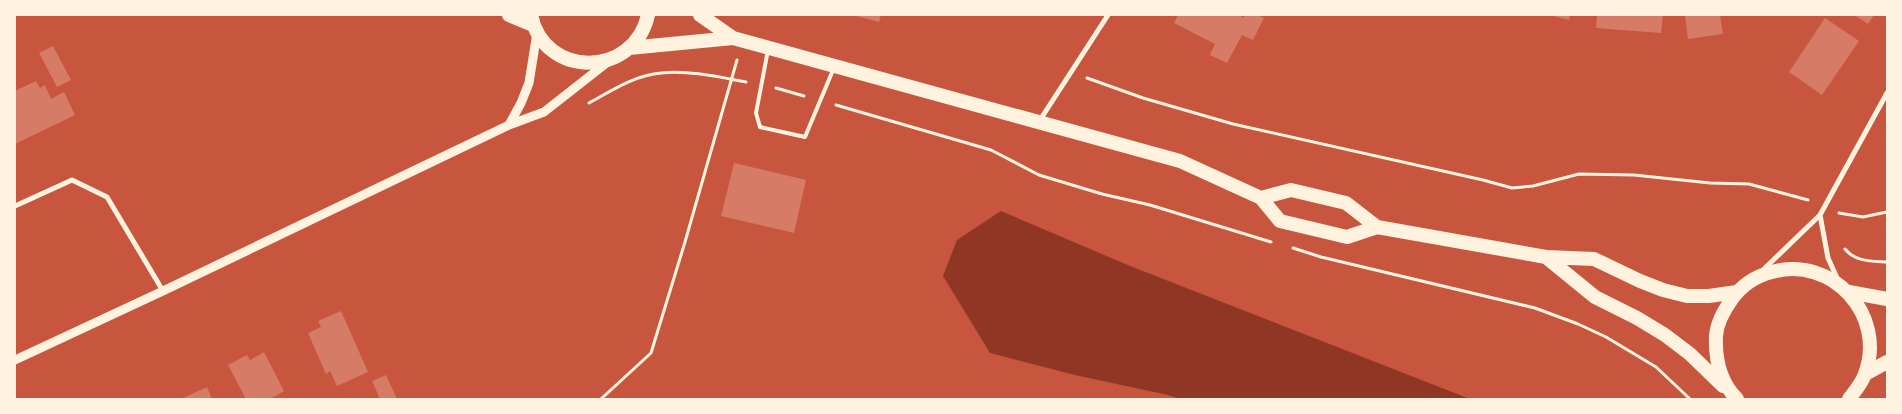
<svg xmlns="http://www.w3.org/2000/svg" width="1902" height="414" font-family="Overpass,sans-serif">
<rect width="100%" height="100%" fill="#c8553d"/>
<path fill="#8f3625" d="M 1001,211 L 1130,266 L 1470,399 L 1180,399 L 1168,395 L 1075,375 L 990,353 L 943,276 L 957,240 Z"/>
<path fill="#d67c66" d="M 853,15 L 881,15 L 879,22 Z
M 1178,15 L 1239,15 L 1244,18 L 1245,15 L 1258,15 L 1264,18 L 1253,40 L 1242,35 L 1227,63 L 1210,55 L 1215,44 L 1174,23 Z
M 1550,15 L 1570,15 L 1569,20 Z
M 1597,15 L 1663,15 L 1661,33 L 1596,28 Z
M 1685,15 L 1720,15 L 1723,34 L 1688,39 Z
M 1854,15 L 1874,15 L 1868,24 Z
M 1825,18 L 1859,41 L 1822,95 L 1789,72 Z
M 53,46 L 71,80 L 57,87 L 39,53 Z
M 36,81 L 40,88 L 45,85 L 51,99 L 64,92 L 75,115 L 15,144 L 15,91 Z
M 734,163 L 806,180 L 794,233 L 721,216 Z
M 341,311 L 368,372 L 337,386 L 330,371 L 326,374 L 308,333 L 321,327 L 318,321 Z
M 264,352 L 284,391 L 270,399 L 246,399 L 228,365 L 247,355 L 250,360 Z
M 386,375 L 397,399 L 380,399 L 372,381 Z
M 207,387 L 212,399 L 181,399 Z"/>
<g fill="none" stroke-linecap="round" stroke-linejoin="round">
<path stroke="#fff3e0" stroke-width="3" d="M 1087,78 L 1143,98 L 1233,124 L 1483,180 L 1512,188 L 1533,186 L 1579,174 L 1634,175 L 1710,183 L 1749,184 L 1808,200
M 776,88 L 804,96
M 589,103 C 611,91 635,75 661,73 C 688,70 719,77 746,82
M 836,105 L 991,150 L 1039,175 L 1102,194 L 1150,205 L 1271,242
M 1839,213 L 1863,217 L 1887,212
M 1293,248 L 1321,257 L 1535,308 L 1578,324 L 1606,337 L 1656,367 L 1690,399
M 1845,249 C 1855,262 1872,261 1887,262
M 601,399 L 651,353 L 685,242 L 737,60"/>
<path stroke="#fff3e0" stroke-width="4" d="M 768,50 L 756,113 L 760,127 L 805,137 L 833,70"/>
<path stroke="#fff3e0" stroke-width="5" d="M 1040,120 L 1108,15
M 15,206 L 72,180 L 107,197 L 163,291
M 1763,270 L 1820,215
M 1837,278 L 1828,258 L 1820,215 L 1887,93"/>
<path stroke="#fff3e0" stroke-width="9" d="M 509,125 L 521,103 L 529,83 L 537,33
M 15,360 L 163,291 L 509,125 L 544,112 L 609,61"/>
<path stroke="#fff3e0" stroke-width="14" d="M 509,15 L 533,25
M 531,15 C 544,79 634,78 648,15
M 700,15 L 733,38 L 1180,161 L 1261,198 L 1280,221 L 1347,237 L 1377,227
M 629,48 L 733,38
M 1261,198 L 1291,190 L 1346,203 L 1377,227 L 1546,257 L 1594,259 L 1640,281 L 1663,290 L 1687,296 L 1709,296 L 1737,292
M 1546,257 L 1595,297 L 1637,318 L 1665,335 L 1690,354 L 1723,386
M 1849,292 L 1887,299
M 1865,374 L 1887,362
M 1737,399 C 1720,382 1715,360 1716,336 C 1717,322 1724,310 1732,299 C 1742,285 1756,276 1772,272 C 1832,255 1887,315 1865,374 C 1862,383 1855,391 1849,399"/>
</g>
<rect width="1902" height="414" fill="none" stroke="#fff3e0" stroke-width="32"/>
</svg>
